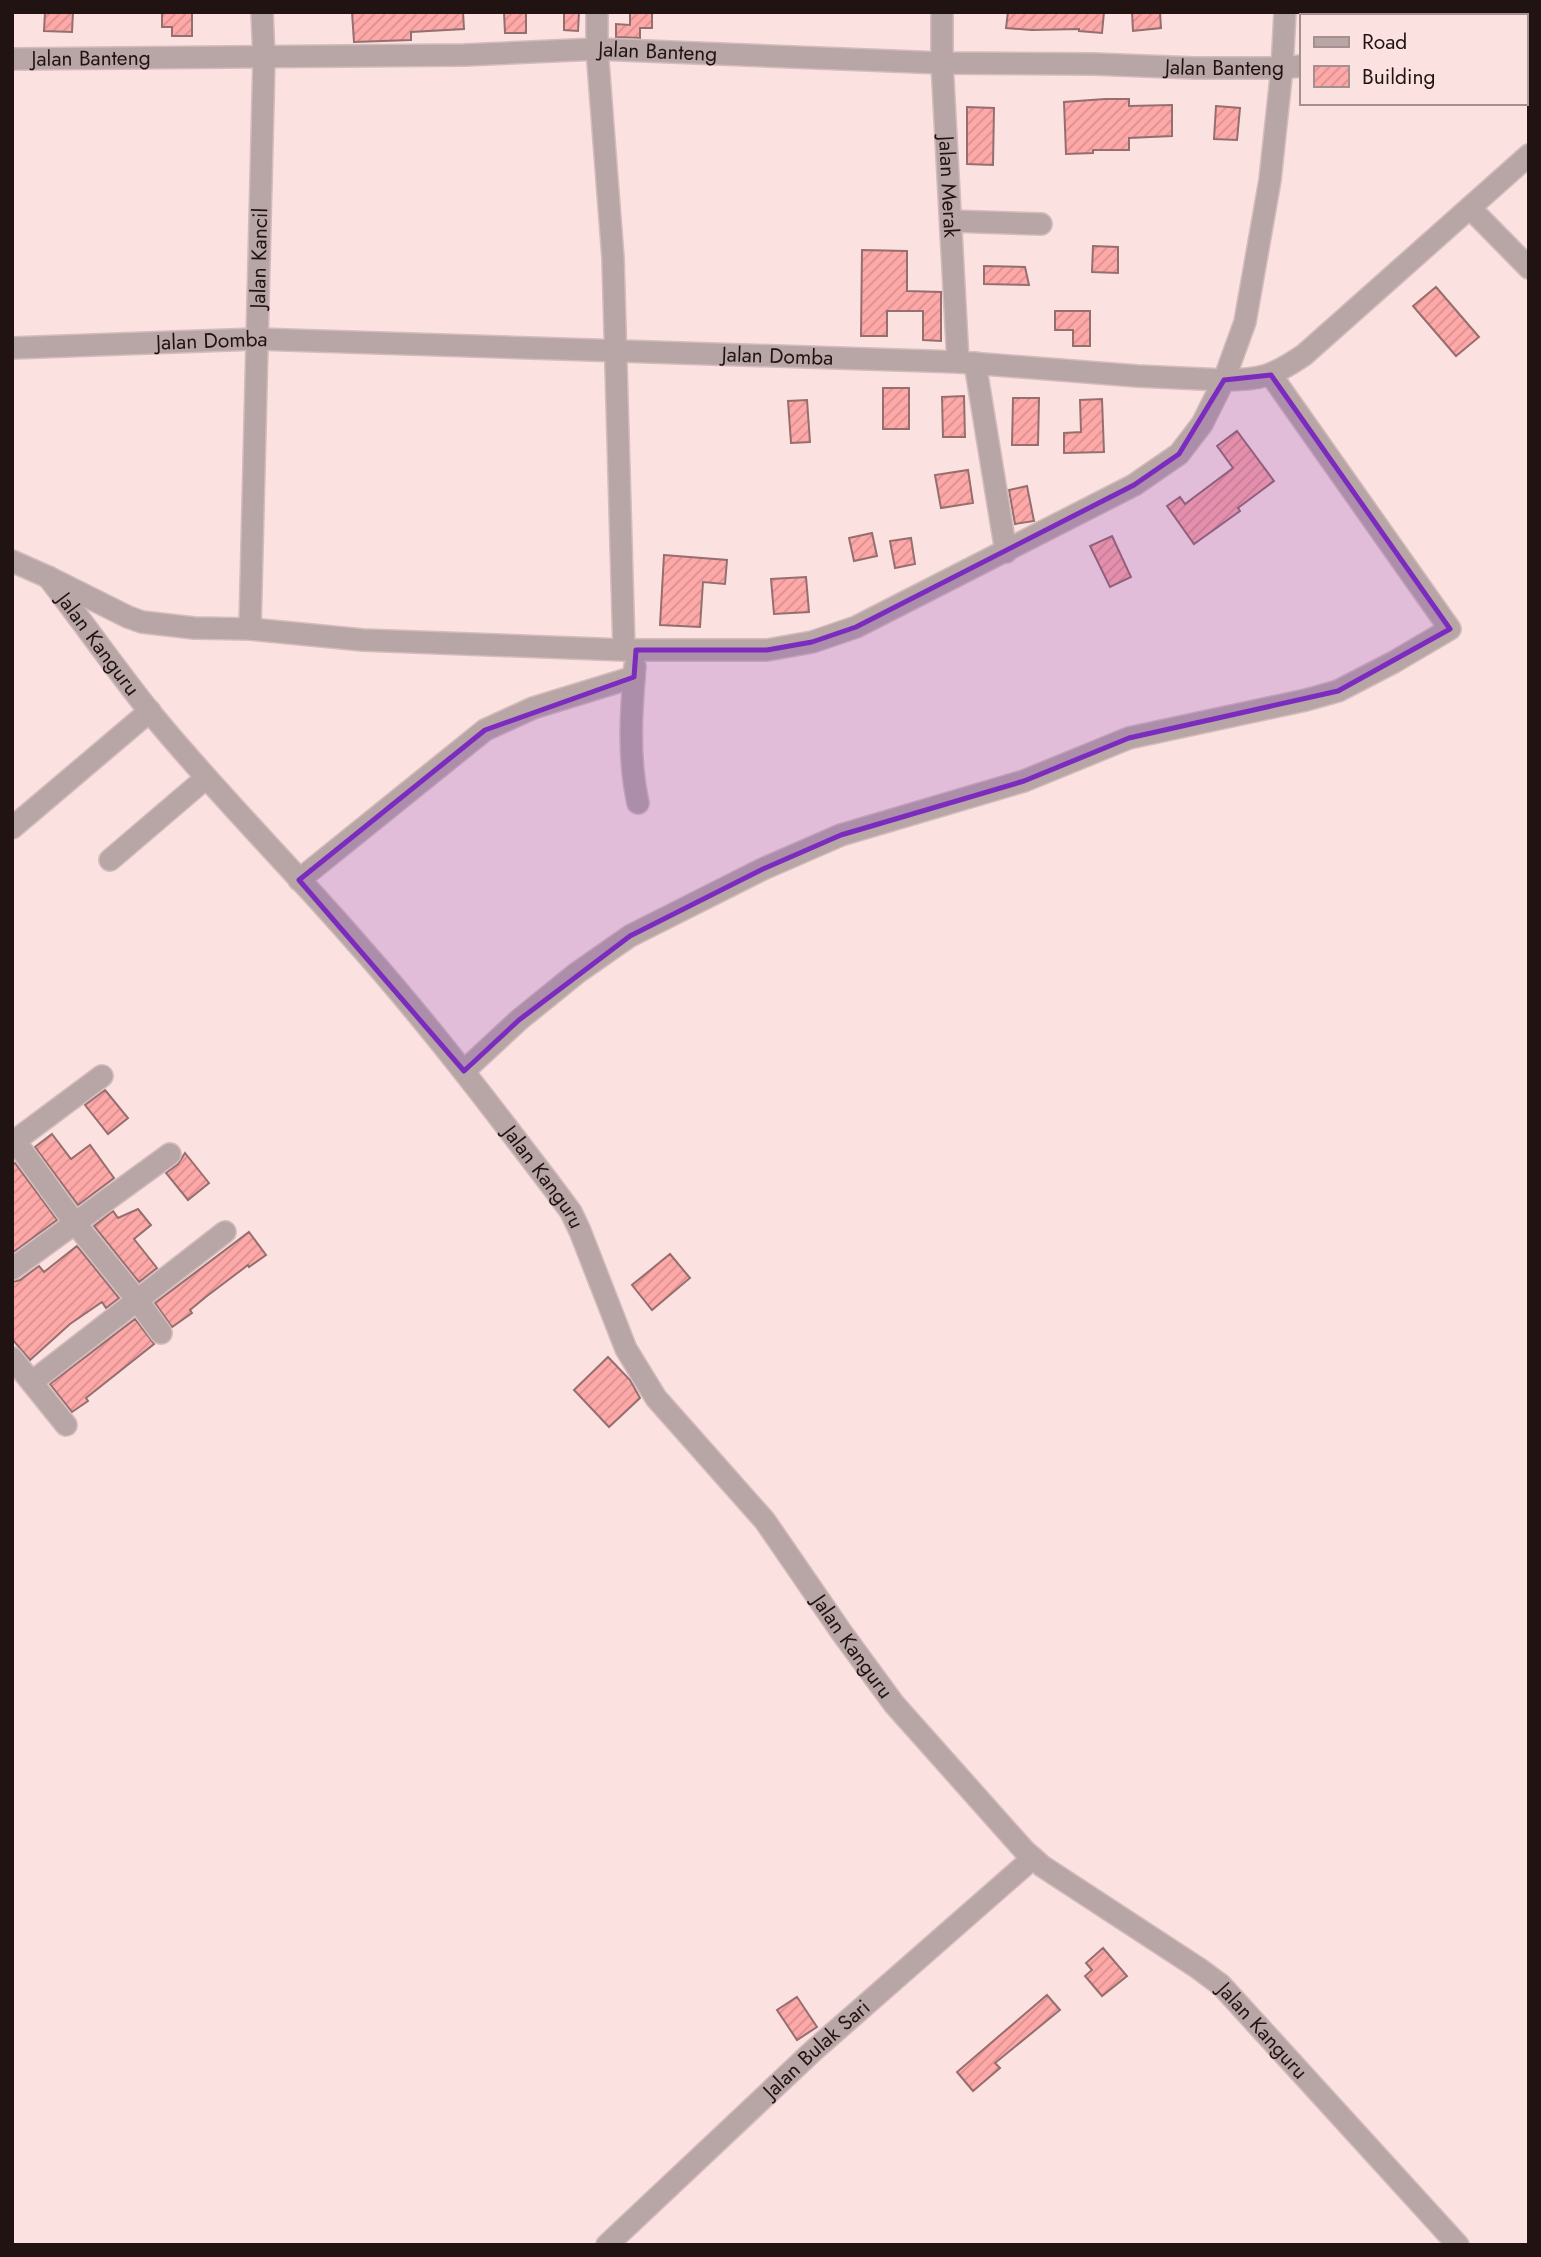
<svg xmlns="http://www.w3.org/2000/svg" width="1541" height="2257" font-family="Jost,sans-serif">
<defs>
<pattern id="building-hatch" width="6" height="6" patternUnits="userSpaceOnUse" patternTransform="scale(1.75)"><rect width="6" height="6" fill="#fea8a8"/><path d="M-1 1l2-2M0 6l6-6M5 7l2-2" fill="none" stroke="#d99090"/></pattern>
</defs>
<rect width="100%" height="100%" fill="#fce1e1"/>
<path fill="url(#building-hatch)" stroke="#956f6e" stroke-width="2" d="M 45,12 L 73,12 L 72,32 L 44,31 Z
M 162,12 L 192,12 L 192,36 L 172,36 L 172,27 L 162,27 Z
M 352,12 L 463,12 L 464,29 L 411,32 L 411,40 L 354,42 Z
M 504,12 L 526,12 L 526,33 L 505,33 Z
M 564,12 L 579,12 L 578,31 L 564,30 Z
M 630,12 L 652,12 L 652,28 L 640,28 L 640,38 L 616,37 L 616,24 L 630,25 Z
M 1008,12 L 1104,12 L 1102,33 L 1079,31 L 1079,29 L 1032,30 L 1006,28 Z
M 1132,12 L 1160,12 L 1161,28 L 1133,31 Z
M 1105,99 L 1129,99 L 1129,106 L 1172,105 L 1172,136 L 1129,138 L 1129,150 L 1093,150 L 1093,153 L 1066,154 L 1064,102 Z
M 1216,106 L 1240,108 L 1237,140 L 1214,139 Z
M 967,107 L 994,108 L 993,165 L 967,164 Z
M 1093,246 L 1118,247 L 1118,273 L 1092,272 Z
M 862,250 L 907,251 L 907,291 L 941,292 L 941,341 L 923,340 L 923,311 L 887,311 L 887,336 L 861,336 Z
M 984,266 L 1025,267 L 1029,285 L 984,284 Z
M 1436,287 L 1479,337 L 1456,356 L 1413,306 Z
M 1055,311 L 1090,311 L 1090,346 L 1073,346 L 1073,330 L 1055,330 Z
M 883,388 L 909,388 L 909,429 L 883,429 Z
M 964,396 L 965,437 L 943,437 L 942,397 Z
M 1013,398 L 1039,398 L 1038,445 L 1012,445 Z
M 1102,399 L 1104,452 L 1064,453 L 1064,433 L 1081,432 L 1080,400 Z
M 807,400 L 810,442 L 791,443 L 788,401 Z
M 1237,431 L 1274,481 L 1238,508 L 1240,511 L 1194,544 L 1167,506 L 1180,497 L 1185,504 L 1233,468 L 1217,446 Z
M 968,470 L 973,503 L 941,508 L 935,475 Z
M 1027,486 L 1034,521 L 1015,524 L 1009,490 Z
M 872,533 L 877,556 L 854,561 L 849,538 Z
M 1112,536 L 1131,577 L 1110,587 L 1090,546 Z
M 911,538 L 915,564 L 895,568 L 890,541 Z
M 664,555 L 727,560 L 725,584 L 703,582 L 700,627 L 660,625 Z
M 806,577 L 809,612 L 774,614 L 771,579 Z
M 105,1090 L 128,1118 L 108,1134 L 85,1105 Z
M 52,1134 L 71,1159 L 90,1145 L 114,1178 L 78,1205 L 35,1147 Z
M 185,1153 L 209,1183 L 188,1200 L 166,1173 L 178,1164 Z
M 15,1163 L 57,1220 L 12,1253 L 12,1165 Z
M 138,1209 L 151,1225 L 134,1239 L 157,1268 L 139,1282 L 94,1226 L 113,1211 L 118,1218 Z
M 249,1232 L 266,1255 L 249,1267 L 248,1265 L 207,1296 L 190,1310 L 192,1313 L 172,1327 L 155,1303 Z
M 77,1246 L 119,1298 L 106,1308 L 102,1302 L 70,1324 L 30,1360 L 12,1339 L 12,1282 L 20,1280 L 39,1266 L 44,1272 Z
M 670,1254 L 690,1278 L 652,1310 L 632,1285 Z
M 135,1319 L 154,1344 L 86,1398 L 88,1401 L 72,1412 L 50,1384 Z
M 608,1357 L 630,1380 L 640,1398 L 609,1427 L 574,1390 Z
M 1103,1948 L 1127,1976 L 1102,1996 L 1085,1976 L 1092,1970 L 1086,1963 Z
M 1047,1995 L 1060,2010 L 995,2063 L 1000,2068 L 973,2091 L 957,2072 Z
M 797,1997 L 817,2027 L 797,2040 L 777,2010 Z"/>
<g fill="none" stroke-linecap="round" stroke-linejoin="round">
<defs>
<g id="street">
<path d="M 597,12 L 597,49 L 613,258 L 624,650"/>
<path id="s1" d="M 942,12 L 942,63 L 958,362"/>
<path d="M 1377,16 L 1381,12"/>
<path id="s2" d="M 12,59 L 464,55 L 597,49 L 942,63 L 1093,64 L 1195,68 L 1282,68 L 1301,66"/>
<path d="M 1470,208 L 1529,268"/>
<path d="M 951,221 L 1041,224"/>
<path id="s3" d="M 12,348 L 257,339 L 958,362 L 1137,376 L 1224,380 L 1245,322 L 1270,180 L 1282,68 L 1285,12"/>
<path d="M 975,363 L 1006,552"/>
<path d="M 12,561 L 48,577 L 128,617 L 142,622 L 194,628 L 250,629 L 363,640 L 624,650 L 767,650 L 812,642 L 856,627 L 1134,485 L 1179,454 L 1202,424 L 1224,380 C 1261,380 1273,376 1304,355 L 1529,155"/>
<path id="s4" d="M 48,577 C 82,621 115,668 150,712 C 217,794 293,869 362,949 C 431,1027 494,1110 557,1193 L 571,1212 L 580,1231 L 626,1349 L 656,1398 L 765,1521 L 842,1633 L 894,1704 L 1024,1850 L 1042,1866 L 1198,1968 L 1221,1985 L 1458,2245"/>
<path id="s5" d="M 250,629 L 264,58 L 262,12"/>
<path d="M 635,666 C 631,712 628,758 638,803"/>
<path d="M 12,828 L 150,711"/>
<path d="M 110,860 L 206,778"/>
<path d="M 299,880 L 485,730 L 533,708 L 634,677"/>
<path d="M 464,1071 L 519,1020 L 577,973 L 630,936 L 763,869 L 841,835 L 1024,781 L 1129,738 L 1306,700 L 1338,691 L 1394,662 L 1450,629 L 1271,375"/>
<path d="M 15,1141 L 74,1222 L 138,1301 L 161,1333"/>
<path d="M 12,1143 L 102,1076"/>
<path d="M 12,1269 L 170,1154"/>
<path d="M 12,1358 L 66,1425"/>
<path d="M 32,1382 L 225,1232"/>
<path id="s6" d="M 607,2245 L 813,2051 L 1033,1858"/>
</g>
</defs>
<use href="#street" stroke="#d5bcbc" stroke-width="24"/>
<use href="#street" stroke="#b8a5a5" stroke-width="21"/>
</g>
<path fill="#7b2cbf" fill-opacity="0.2" stroke="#7b2cbf" stroke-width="5" stroke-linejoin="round" d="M 1271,375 L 1450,629 L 1338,691 L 1129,738 L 1024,781 L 841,835 L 763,869 L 630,936 L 519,1020 L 464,1071 L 299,880 L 485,730 L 634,677 L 636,650 L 767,650 L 812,642 L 856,627 L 1134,485 L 1179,454 L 1224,380 Z"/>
<g text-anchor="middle" stroke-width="5" stroke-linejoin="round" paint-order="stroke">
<g font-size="21" fill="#221313" stroke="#fce1e1">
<text dy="7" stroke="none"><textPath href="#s2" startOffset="646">Jalan Banteng</textPath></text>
<text dy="7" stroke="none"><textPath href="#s2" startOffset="79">Jalan Banteng</textPath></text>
<text dy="7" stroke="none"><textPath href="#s2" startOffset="1213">Jalan Banteng</textPath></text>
<text dy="7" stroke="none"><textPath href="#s1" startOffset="175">Jalan Merak</textPath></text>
<text dy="7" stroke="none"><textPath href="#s5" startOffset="371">Jalan Kancil</textPath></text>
<text dy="7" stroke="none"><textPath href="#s3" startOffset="200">Jalan Domba</textPath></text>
<text dy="7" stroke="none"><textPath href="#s3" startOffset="766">Jalan Domba</textPath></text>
<text dy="7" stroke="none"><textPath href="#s4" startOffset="84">Jalan Kanguru</textPath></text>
<text dy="7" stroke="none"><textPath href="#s4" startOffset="779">Jalan Kanguru</textPath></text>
<text dy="7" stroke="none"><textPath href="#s4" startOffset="1346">Jalan Kanguru</textPath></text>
<text dy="7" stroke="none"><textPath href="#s4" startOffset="1913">Jalan Kanguru</textPath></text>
<text dy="7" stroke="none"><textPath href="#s6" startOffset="287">Jalan Bulak Sari</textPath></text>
</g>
</g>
<rect width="1541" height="2257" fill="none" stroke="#221313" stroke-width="28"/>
<rect x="1300" y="14" width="228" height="91" fill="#fce1e1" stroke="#a58f8f" stroke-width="2"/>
<rect x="1314" y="37" width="35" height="10" fill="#b8a5a5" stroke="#a58f8f" stroke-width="2"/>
<text x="1362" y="49" font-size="21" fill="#221313">Road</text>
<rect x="1314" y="66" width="35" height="21" fill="url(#building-hatch)" stroke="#a58f8f" stroke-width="2"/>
<text x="1362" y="84" font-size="21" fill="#221313">Building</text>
</svg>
